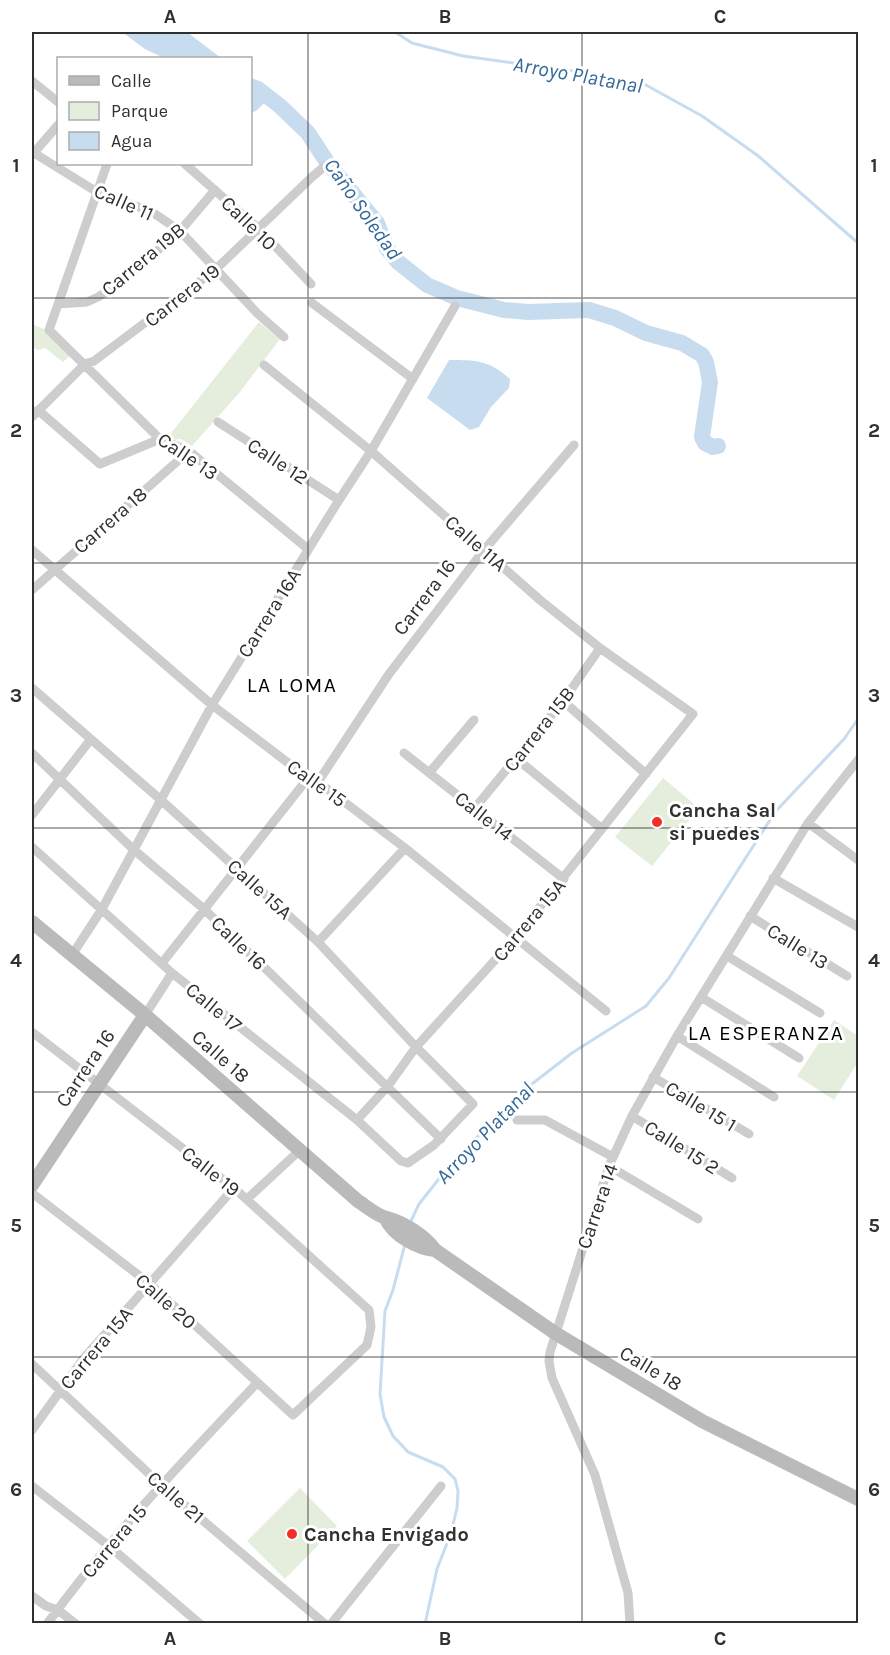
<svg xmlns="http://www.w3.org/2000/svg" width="890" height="1655" font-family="Karla,sans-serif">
<rect width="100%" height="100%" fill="#fff"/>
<path fill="#e5eedd" d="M 259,322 L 280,339 L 240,392 L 192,446 L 181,439 L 172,440 L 168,437 Z
M 32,324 L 46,330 L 72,354 L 63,362 L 45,348 L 37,350 L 32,346 Z
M 663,778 L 699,808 L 652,866 L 615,837 Z
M 834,1020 L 858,1036 L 858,1062 L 834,1100 L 797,1076 Z
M 300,1488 L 337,1526 L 285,1579 L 247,1541 Z"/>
<path fill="#c8dcef" d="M 122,32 L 187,32 L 221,58 L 164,58 L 145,49 Z
M 251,80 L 273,96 C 264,100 260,111 251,113 Z
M 449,360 C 476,360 489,360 510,379 L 509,388 L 491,407 L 479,427 L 470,430 L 427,398 Z"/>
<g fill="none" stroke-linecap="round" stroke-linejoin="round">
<path stroke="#c8dcef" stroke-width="3" d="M 395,32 L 412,43 L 463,56 L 587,73 L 646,85 L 702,116 L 757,155 L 858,243
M 410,1223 L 419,1204 L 450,1165 L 519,1094 L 572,1053 L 646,1006 L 669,978 L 775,812 L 844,739 L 858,719
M 405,1244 L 393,1290 L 385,1311 L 380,1394 L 384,1417 L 393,1436 L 408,1452 L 443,1467 L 455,1479 L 458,1491 L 457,1508 L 451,1533 L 437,1569 L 425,1624"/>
<path stroke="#c8dcef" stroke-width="16" d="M 250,86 L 258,89 L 280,106 L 308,133 L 327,162 L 377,223 L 386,247 L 398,262 L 427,285 L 457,298 L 504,310 L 528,312 L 589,310 L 615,318 L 646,333 L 682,343 L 702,355 L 706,362 L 710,382 L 702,437 L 705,443 L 713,447 L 718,446"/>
<path stroke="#cdcdcd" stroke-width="9" d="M 32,81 L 58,102
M 34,153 L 97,192 L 152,212 L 180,231 L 257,313 L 284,337
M 32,155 L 58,125
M 107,164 L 49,330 L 160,439 L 189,451 L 308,549
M 185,164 L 259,229 L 311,284
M 312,303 L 413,379
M 58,304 L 87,302 L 98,297 L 120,283 L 180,231 L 215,190
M 264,365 L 371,451 L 540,600 L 600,648 L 693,714 L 516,937 L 416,1047 L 388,1086 L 357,1120
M 38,410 L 100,464 L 160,439
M 32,417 L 85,364 L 94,361 L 215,270 L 312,177 L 326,165
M 218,422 L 339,500
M 32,550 L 212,705 L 308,778 L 318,782 L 405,848 L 606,1011
M 32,590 L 189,451
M 32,688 L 161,800 L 318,942 L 416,1047 L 473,1104 L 434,1145 L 408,1163 L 401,1161 L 357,1120 L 172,973 L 32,847
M 563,701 L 646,774
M 32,753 L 134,850 L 204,909 L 441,1139
M 404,753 L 564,879
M 517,759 L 602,829
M 429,773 L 474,720
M 318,782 L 389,674 L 484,550 L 574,445
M 474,809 L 563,701 L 600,648
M 32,815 L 91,739
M 808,823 L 858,860
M 773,878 L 858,927
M 750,916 L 847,976
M 318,942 L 405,848
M 72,955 L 102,909 L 212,705 L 339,500 L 371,451 L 455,306
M 727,956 L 820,1013
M 162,963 L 308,778
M 701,997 L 799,1058
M 145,1015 L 172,973
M 32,1032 L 234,1188 L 369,1310 L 371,1327 L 367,1345 L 293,1415 L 150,1284 L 32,1193
M 677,1036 L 774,1097
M 653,1077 L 749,1134
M 632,1116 L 732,1178
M 517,1120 L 545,1120 L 613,1157
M 609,1166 L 698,1219
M 247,1199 L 299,1151
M 32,1364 L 161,1485 L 325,1624
M 32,1430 L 84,1358 L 234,1188
M 32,1486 L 109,1546 L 200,1624
M 32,1596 L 46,1606 L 58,1610 L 76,1624
M 47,1624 C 110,1537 184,1460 257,1383
M 331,1624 L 441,1486
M 630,1624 L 628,1593 L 595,1475 L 552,1378 L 549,1361 L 550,1352 L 609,1166 L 632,1116 L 677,1036 L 808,823 L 858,760"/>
<path stroke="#bababa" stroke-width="14" d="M 32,922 L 145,1015 L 358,1201 C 366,1206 377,1216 387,1218 C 404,1223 424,1235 435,1250 L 555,1333 L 702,1421 L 858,1499
M 32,1185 L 145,1015
M 386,1219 C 393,1235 418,1249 435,1250"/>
</g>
<path fill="none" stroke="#303030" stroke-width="1.5" stroke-opacity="0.55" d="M 308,32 L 308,1624M 582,32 L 582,1624M 32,298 L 858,298M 32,563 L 858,563M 32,828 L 858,828M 32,1092 L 858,1092M 32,1357 L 858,1357"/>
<g fill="#f42d26" stroke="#fff" stroke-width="2">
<circle cx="657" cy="822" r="6"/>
<circle cx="292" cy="1534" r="6"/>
</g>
<g text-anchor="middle" stroke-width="6" stroke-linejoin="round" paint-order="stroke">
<g font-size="20" fill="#303030" stroke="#fff">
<text transform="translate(124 202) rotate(24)" y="7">Calle 11</text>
<text transform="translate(249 223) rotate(44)" y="7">Calle 10</text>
<text transform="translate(143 259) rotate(-40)" y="7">Carrera 19B</text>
<text transform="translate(182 295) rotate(-38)" y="7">Carrera 19</text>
<text transform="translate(188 456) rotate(34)" y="7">Calle 13</text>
<text transform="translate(278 461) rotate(33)" y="7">Calle 12</text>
<text transform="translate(110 520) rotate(-41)" y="7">Carrera 18</text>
<text transform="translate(476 543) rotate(41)" y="7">Calle 11A</text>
<text transform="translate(424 597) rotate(-53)" y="7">Carrera 16</text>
<text transform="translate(269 613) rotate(-58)" y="7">Carrera 16A</text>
<text transform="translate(539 729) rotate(-52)" y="7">Carrera 15B</text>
<text transform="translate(317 783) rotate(35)" y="7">Calle 15</text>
<text transform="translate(484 816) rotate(38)" y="7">Calle 14</text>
<text transform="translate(260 889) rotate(42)" y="7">Calle 15A</text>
<text transform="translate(529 920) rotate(-50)" y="7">Carrera 15A</text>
<text transform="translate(239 943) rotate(44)" y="7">Calle 16</text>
<text transform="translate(798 946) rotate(32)" y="7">Calle 13</text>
<text transform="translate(214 1007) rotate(39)" y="7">Calle 17</text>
<text transform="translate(221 1056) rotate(41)" y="7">Calle 18</text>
<text transform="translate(85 1068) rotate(-56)" y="7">Carrera 16</text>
<text transform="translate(701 1106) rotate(31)" y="7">Calle 15 1</text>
<text transform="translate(682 1147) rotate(32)" y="7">Calle 15 2</text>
<text transform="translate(211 1171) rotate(38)" y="7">Calle 19</text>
<text transform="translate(597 1206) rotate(-71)" y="7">Carrera 14</text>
<text transform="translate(166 1301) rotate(41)" y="7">Calle 20</text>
<text transform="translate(96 1348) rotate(-50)" y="7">Carrera 15A</text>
<text transform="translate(651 1368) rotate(31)" y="7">Calle 18</text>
<text transform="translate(176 1497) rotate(41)" y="7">Calle 21</text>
<text transform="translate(114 1541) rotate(-50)" y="7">Carrera 15</text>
</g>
<g font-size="20" font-weight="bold" fill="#303030" stroke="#fff" text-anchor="start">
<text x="669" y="817">Cancha Sal<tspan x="669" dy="23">si puedes</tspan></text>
<text x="304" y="1541">Cancha Envigado</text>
</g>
<g font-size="21" font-style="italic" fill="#36699a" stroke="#fff">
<text transform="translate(578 75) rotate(10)" y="7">Arroyo Platanal</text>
<text transform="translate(363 209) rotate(55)" y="7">Caño Soledad</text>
<text transform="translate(485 1133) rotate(-46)" y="7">Arroyo Platanal</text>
</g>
<g font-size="21" letter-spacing="1.5" fill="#000" stroke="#fff">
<text x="292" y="692">LA LOMA</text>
<text x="766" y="1040">LA ESPERANZA</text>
</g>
</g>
<rect width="890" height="1655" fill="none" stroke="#ffffff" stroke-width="66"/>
<rect x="57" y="57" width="195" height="108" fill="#ffffff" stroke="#acacac" stroke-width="1.5"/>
<rect x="69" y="76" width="30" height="9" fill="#bababa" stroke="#acacac" stroke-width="1.5"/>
<text x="111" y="87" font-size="18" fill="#303030">Calle</text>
<rect x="69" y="102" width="30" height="18" fill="#e5eedd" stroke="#acacac" stroke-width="1.5"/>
<text x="111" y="117" font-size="18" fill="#303030">Parque</text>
<rect x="69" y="132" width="30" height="18" fill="#c8dcef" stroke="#acacac" stroke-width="1.5"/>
<text x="111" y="147" font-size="18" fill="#303030">Agua</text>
<rect x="33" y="33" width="824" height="1589" fill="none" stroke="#303030" stroke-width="2"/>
<g font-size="20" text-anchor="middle" font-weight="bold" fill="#303030">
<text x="170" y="23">A</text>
<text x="445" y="23">B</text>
<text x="720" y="23">C</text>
<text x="16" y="172">1</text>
<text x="874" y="172">1</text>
<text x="16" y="437">2</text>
<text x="874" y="437">2</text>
<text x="16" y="702">3</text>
<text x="874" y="702">3</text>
<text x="16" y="967">4</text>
<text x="874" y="967">4</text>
<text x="16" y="1232">5</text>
<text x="874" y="1232">5</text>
<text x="16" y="1496">6</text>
<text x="874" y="1496">6</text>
<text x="170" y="1645">A</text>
<text x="445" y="1645">B</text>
<text x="720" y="1645">C</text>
</g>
</svg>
